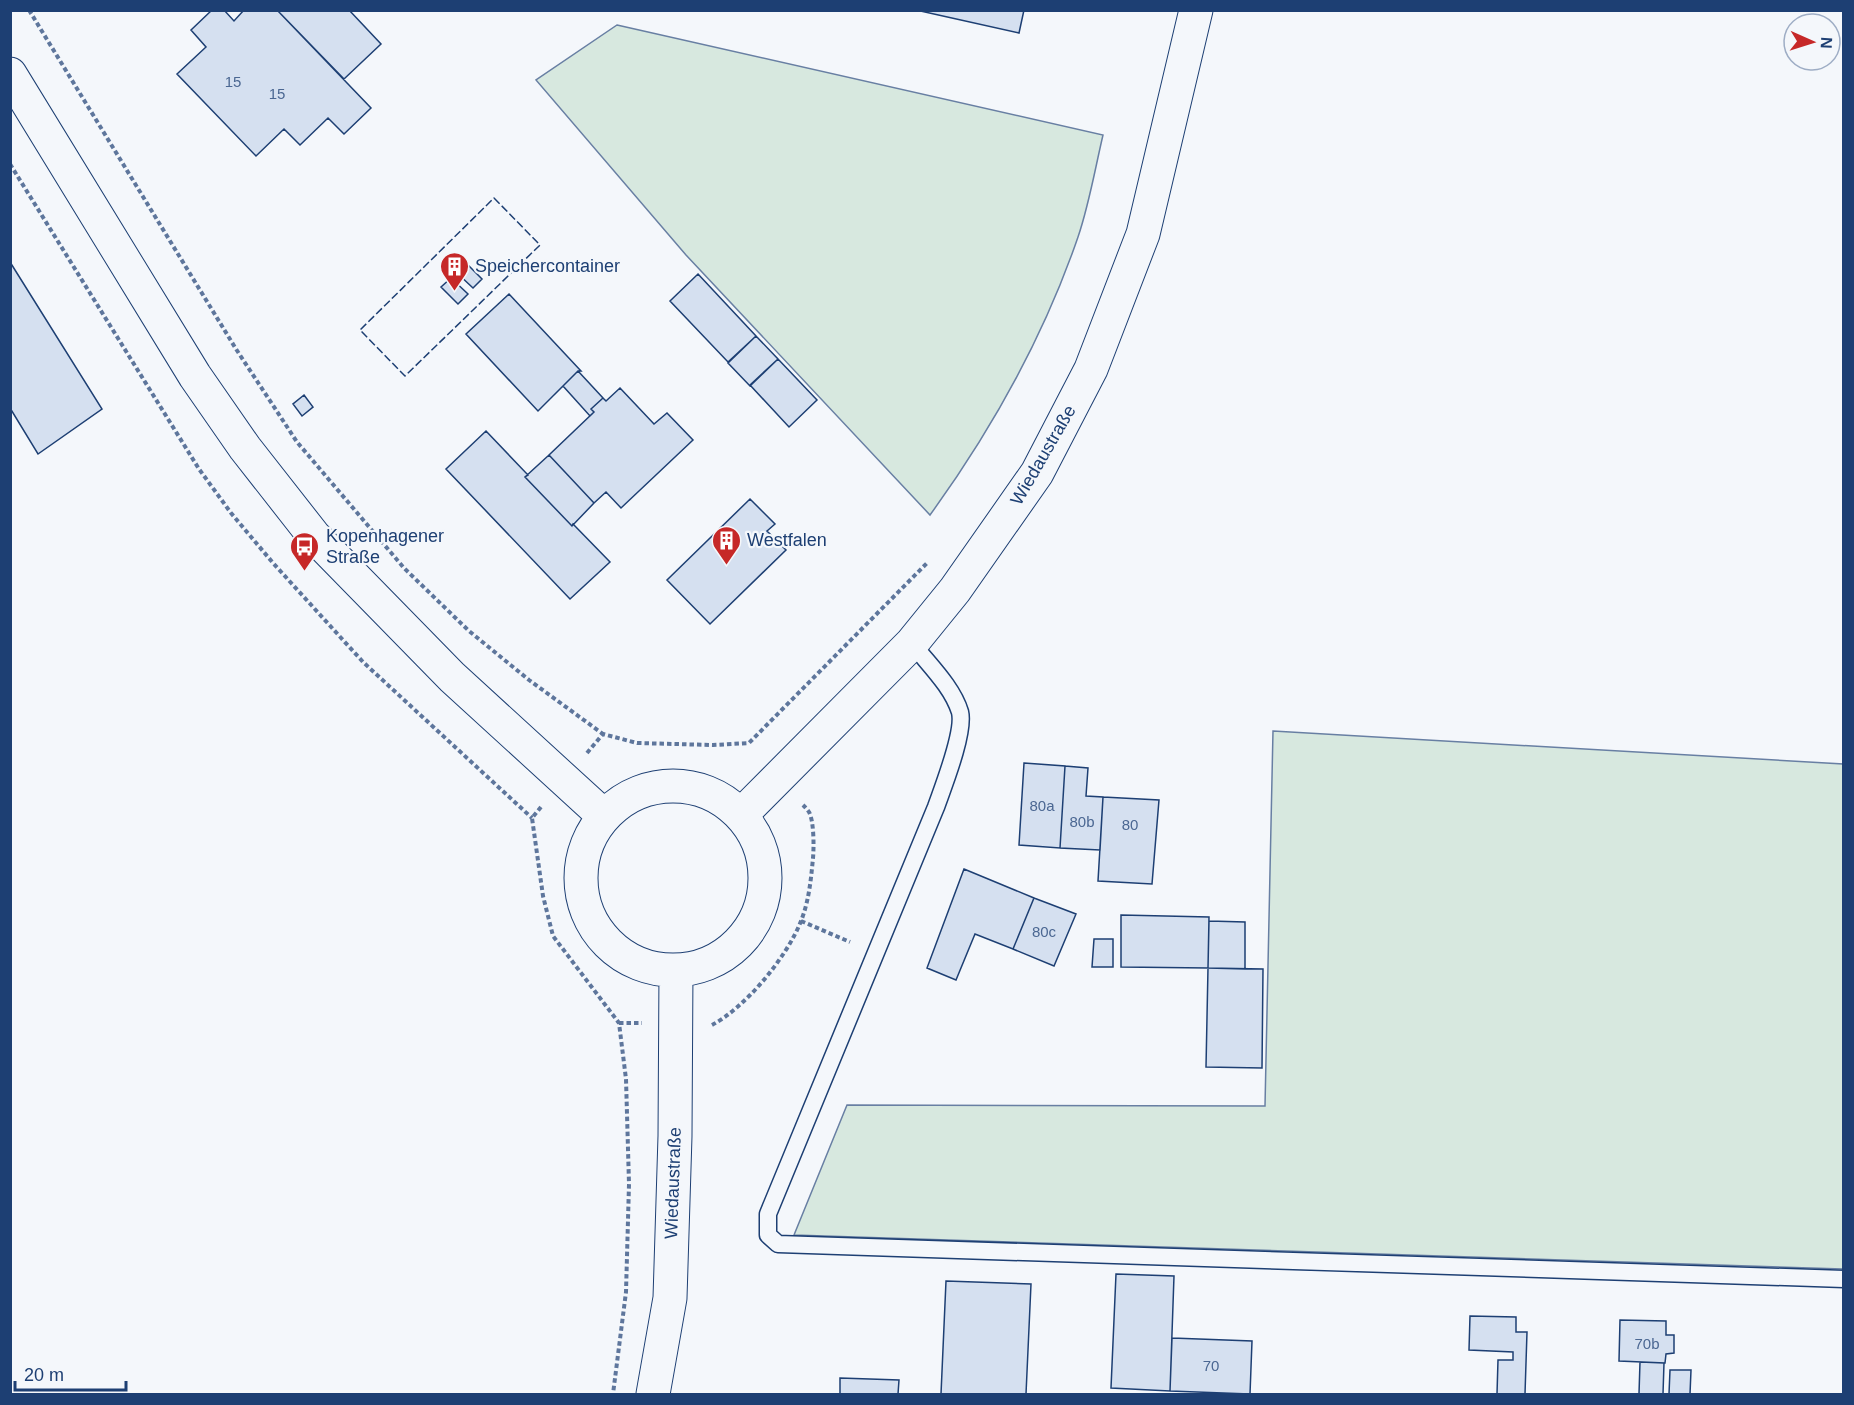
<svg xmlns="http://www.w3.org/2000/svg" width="1854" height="1405" font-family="Helvetica,sans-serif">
<rect width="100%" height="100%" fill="#f4f7fb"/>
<path fill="#d7e8df" stroke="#687fa3" stroke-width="1.5" d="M 617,25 L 1103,135 C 1095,169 1089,205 1078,237 C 1043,339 993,428 930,515 L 686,255 L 536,80 Z
M 1273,731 L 1843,764 L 1843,1269 L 794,1235 L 847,1105 L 1265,1106 Z"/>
<path fill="#d5e0f0" stroke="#1d3f73" stroke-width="1.5" d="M 212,10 L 224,10 L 234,21 L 244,10 L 277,10 L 371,108 L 344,134 L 328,118 L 300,145 L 284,129 L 256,156 L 177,74 L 206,47 L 191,30 Z
M 277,10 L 349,10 L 381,44 L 344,79 Z
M 916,10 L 1024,10 L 1019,33 Z
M 10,262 L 102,409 L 38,454 L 10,408 Z
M 466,263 L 482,279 L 473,288 L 456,272 Z
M 698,274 L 756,336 L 728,362 L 670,301 Z
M 451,278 L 468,294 L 458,304 L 441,287 Z
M 509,294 L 581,371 L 578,371 L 538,411 L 466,334 Z
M 756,336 L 778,359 L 750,386 L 728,363 Z
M 778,359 L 817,400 L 789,427 L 750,385 Z
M 578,371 L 603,398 L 591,409 L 594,412 L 590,416 L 563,386 Z
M 620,388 L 654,424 L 667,413 L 693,440 L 621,508 L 606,492 L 594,503 L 549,455 L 594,412 L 591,409 L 603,398 L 606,401 Z
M 304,395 L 313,407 L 302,416 L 293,404 Z
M 486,431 L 528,475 L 525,477 L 572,526 L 573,524 L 610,562 L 570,599 L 446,469 Z
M 549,455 L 594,503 L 572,526 L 525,477 Z
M 750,499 L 775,524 L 767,531 L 786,550 L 710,624 L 667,580 Z
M 1024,763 L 1065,766 L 1060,848 L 1019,845 Z
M 1065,766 L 1088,768 L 1086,796 L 1103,797 L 1100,850 L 1060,848 Z
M 1103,797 L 1159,800 L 1152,884 L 1098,881 Z
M 964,869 L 1034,898 L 1013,949 L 975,934 L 956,980 L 927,968 Z
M 1034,898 L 1076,914 L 1054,966 L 1013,949 Z
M 1121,915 L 1209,917 L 1208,968 L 1121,967 Z
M 1209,921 L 1245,922 L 1245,969 L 1208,968 Z
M 1094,939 L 1113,939 L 1113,967 L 1092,967 Z
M 1208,968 L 1263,969 L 1262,1068 L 1206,1067 Z
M 1116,1274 L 1174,1276 L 1170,1391 L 1111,1388 Z
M 946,1281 L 1031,1284 L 1026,1394 L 941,1394 Z
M 1470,1316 L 1516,1317 L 1516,1332 L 1527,1332 L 1525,1394 L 1497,1394 L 1498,1360 L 1513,1360 L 1513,1352 L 1469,1350 Z
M 1620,1320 L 1666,1321 L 1666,1335 L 1674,1335 L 1674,1353 L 1666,1354 L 1665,1363 L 1619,1361 Z
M 1172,1338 L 1252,1341 L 1250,1394 L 1170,1391 Z
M 1640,1362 L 1664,1363 L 1663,1394 L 1639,1394 Z
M 1670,1370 L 1691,1370 L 1690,1394 L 1669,1394 Z
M 840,1378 L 899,1380 L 898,1394 L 840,1394 Z"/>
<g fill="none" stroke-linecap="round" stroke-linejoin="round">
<defs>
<path id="service" d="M 912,643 C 928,664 952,686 960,712 C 965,732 943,787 936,807 L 768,1214 L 768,1235 L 778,1244 L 1844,1279"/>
<path id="secondary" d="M 10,74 L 195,376 L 245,448 L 314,536 L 452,677 L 604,816
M581 878a92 92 0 1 1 184 0a92 92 0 1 1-184 0Z
M 741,815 L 912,643 L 955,590 L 1037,473 L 1091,369 L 1143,234 L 1196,10
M 653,1394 L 670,1298 L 675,1136 L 676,970"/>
</defs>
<use href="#service" stroke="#1d3f73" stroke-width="19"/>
<use href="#secondary" stroke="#1d3f73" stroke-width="35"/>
<path stroke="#5e769c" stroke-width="4" stroke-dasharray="4.5 3" stroke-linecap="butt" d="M 29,10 L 236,349 L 297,442 L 404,568 L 469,631 L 529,680 L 603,734
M 10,164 L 199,469 L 231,513 L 273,563 L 363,662 L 532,818
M 587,753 L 603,734 L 637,743 L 713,745 L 749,743 L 928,562
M 541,807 L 532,818 L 543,896 L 553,936 L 619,1023 L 626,1079 L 629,1184 L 626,1292 L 613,1394
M 801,921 L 850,942
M 619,1023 L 642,1023
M 712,1025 C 746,1007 787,957 801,921 C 809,901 811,879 813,858 C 814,847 814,821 809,812 C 807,809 805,807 803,805"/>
<use href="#service" stroke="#f4f7fb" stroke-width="16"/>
<use href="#secondary" stroke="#f4f7fb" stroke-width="33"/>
<path stroke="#1d3f73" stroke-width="1.5" stroke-dasharray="8 3" stroke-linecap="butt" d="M 494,198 L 540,245 L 405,376 L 360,330 Z"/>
</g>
<defs>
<symbol id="building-pin" viewBox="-11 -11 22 30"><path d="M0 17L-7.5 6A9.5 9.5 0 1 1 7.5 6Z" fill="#c62828" stroke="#f4f7fb"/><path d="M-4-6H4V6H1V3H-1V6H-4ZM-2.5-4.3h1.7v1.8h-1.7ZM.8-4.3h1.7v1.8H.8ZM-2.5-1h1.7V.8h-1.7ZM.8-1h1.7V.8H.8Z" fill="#fff"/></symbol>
<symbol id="bus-pin" viewBox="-11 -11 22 30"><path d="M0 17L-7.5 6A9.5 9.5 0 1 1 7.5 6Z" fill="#c62828" stroke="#f4f7fb"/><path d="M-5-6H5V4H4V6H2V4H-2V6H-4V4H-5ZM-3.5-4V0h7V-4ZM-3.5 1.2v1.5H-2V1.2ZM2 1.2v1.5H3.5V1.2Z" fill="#fff"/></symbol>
</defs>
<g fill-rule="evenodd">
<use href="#building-pin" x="438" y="250" width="33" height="45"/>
<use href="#building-pin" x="710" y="524" width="33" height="45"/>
<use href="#bus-pin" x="288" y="530" width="33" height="45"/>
</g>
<g text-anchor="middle" stroke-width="4.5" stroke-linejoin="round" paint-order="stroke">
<g font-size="15" fill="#4b6792">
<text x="233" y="87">15</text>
<text x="277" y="99">15</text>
<text x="1042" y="811">80a</text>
<text x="1082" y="827">80b</text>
<text x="1130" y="830">80</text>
<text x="1044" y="937">80c</text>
<text x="1647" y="1349">70b</text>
<text x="1211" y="1371">70</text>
</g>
<g font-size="18" fill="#1d3f73" stroke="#f4f7fb" text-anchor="start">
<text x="475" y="272">Speichercontainer</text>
<text x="326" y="542">Kopenhagener<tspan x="326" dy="21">Straße</tspan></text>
<text x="747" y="546">Westfalen</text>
</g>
<g font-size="18" fill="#1d3f73" stroke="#f4f7fb">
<text transform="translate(1043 455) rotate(-60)" y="6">Wiedaustraße</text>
<text transform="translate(673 1183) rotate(-88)" y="6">Wiedaustraße</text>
</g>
</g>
<rect width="1854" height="1405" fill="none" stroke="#1d3f73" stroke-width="24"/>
<g transform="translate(1812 42) rotate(93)"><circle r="28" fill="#f4f7fb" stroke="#9eadc5" stroke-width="1.5"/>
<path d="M0-4.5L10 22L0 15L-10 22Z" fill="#c62828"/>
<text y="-9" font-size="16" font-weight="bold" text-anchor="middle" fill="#1d3f73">N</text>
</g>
<path d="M15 1381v9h111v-9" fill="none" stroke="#1d3f73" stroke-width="3"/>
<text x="24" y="1381" font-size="18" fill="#1d3f73" stroke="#f4f7fb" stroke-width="4.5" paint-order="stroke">20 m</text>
</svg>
